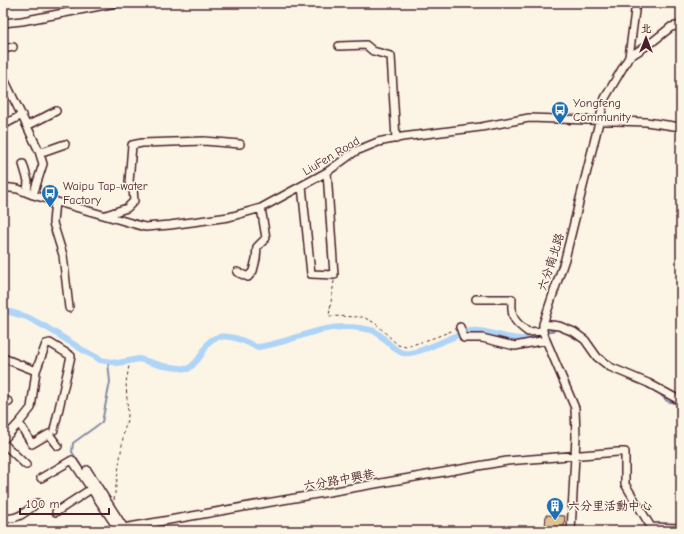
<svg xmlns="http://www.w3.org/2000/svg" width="684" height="534" font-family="'Comic Neue','LXGW WenKai TC',sans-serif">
<rect width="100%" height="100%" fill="#fcf5e5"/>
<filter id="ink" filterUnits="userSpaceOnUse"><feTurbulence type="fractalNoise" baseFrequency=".025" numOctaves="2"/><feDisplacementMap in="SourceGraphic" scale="8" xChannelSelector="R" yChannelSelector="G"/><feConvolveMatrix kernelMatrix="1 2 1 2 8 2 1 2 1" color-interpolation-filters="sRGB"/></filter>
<g filter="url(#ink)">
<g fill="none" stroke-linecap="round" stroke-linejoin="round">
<path stroke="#868ca6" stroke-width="2" d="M 116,6 L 131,3
M 547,332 L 559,329 L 583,343
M 657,391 L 667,401 L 681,405
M 85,472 L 72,452 L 73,443 L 102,422 L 110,382 L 108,362"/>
<path stroke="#aed4f8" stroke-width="6" d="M 3,310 L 27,317 L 46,327 L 86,352 L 96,357 L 100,360 L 118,363 L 139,359 L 163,366 L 188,369 C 195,364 200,358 204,350 C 206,348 207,344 209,342 C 220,330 244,340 256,347 C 288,344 315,326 347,327 C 354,327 369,329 374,331 C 385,337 392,350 403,353 C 417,356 452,336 466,332 C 485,327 505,340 523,339 C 528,338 533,336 538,334"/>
</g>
<path fill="#dec393" stroke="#4a1f2b" d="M 546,515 L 565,516 L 564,527 L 545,527 Z"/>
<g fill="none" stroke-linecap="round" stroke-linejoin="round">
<defs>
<path id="minor" d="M 3,23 L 22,21 L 116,3
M 339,46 L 366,45 L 373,51 L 391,56 L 396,139
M 3,49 L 13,47
M 629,57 L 651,43 L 671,27 L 681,25
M 3,77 L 39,151 L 43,164 L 33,195
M 27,126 L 56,111
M 3,127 L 5,124 L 22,115
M 39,151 L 45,151 L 65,144
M 23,164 L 28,181 L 27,192
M 302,186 L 311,274 L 334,275 L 327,172
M 3,187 L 18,189 L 33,195 L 145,227 L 170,225 L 229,217 L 261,208 L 327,172 L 356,151 L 378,142 L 402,137 L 481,127 L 529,118 L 646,122 L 681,127
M 55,201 L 53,223 L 63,255 L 69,308
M 106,215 L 127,208 L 134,201 L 133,188 L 129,182 L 132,145 L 142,143 L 204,141 L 240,144
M 237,272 L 248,277 L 253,271 L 256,259 L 257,247 L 266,238 L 261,208
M 476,299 L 512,299 C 511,317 513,321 528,332 L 543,331
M 543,324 L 559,326 L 574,332 L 585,340 L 597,357 L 610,367 L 648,383 L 681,401
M 460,327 L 464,338 L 482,338 L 515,346 L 546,340
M 3,358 L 36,371 L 31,408 L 19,423 L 3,440
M 36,371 L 46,344 L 50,343 L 71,356 L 54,430
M 3,399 L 9,402
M 19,423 L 32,444 L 49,434 L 58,446
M 3,443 L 26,465
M 87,470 L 124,528
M 41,478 L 72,460 L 118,529
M 56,512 L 91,489
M 3,517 C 16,522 27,511 37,503
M 106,531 L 507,461 L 618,452 L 625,452 L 625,484 L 651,527 L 681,528
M 571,531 L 576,437 L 575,408 L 546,340 L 543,331 L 543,324 L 565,259 L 605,98 L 629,57 L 636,3"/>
</defs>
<use href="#minor" stroke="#4a1f2b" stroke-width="10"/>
<path stroke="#4a1f2b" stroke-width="1" stroke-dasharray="3 3" stroke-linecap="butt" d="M 334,281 L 329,316 L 363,317 L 375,323 L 398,345 L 406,347 L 436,337 L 454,330
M 114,500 L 124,431 L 128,416 L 126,383 L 129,366"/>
<use href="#minor" stroke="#fcf5e5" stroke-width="7"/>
</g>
</g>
<defs>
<symbol id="bus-pin" viewBox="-11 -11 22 30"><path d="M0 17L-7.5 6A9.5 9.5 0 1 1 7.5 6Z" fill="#1f6fb2" stroke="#fcf5e5"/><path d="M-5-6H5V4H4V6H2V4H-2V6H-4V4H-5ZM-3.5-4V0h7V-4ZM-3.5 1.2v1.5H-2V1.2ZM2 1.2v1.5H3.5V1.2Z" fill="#fff"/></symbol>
<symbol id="building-pin" viewBox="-11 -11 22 30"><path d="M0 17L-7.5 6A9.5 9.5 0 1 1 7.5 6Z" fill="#1f6fb2" stroke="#fcf5e5"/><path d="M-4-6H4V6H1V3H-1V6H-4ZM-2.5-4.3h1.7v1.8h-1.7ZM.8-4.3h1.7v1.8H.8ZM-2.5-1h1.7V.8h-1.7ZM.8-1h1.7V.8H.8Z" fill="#fff"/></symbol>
</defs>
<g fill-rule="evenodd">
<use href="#bus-pin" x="550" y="100" width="20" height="27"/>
<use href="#bus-pin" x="40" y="183" width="20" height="27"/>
<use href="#building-pin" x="545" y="496" width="20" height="27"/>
</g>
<g text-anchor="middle" stroke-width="3" stroke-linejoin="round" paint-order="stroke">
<g font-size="12" fill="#4a1f2b" stroke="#fcf5e5" text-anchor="start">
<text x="573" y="107">Yongfeng<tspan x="573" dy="14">Community</tspan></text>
<text x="63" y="190">Waipu Tap-water<tspan x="63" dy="14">Factory</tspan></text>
<text x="568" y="510">六分里活動中心</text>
</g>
<g font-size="12" fill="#4a1f2b" stroke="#fcf5e5">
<text transform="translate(331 156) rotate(-31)" y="4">LiuFen Road</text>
<text transform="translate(551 262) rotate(-72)" y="4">六分南北路</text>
<text transform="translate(339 480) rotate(-10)" y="4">六分路中興巷</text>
</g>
</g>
<rect width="684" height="534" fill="none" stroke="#fcf5e5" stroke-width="16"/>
<rect x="8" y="8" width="668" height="518" fill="none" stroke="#4a1f2b" stroke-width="1.5" filter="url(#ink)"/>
<g transform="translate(646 38)" stroke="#fcf5e5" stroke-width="3" paint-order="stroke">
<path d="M0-3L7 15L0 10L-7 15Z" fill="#4a1f2b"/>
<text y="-6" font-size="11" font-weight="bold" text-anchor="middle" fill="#4a1f2b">北</text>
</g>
<path d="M20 508v6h89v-6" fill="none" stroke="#4a1f2b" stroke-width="2"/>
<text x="26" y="508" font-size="12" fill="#4a1f2b" stroke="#fcf5e5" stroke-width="3" paint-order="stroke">100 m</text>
</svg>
